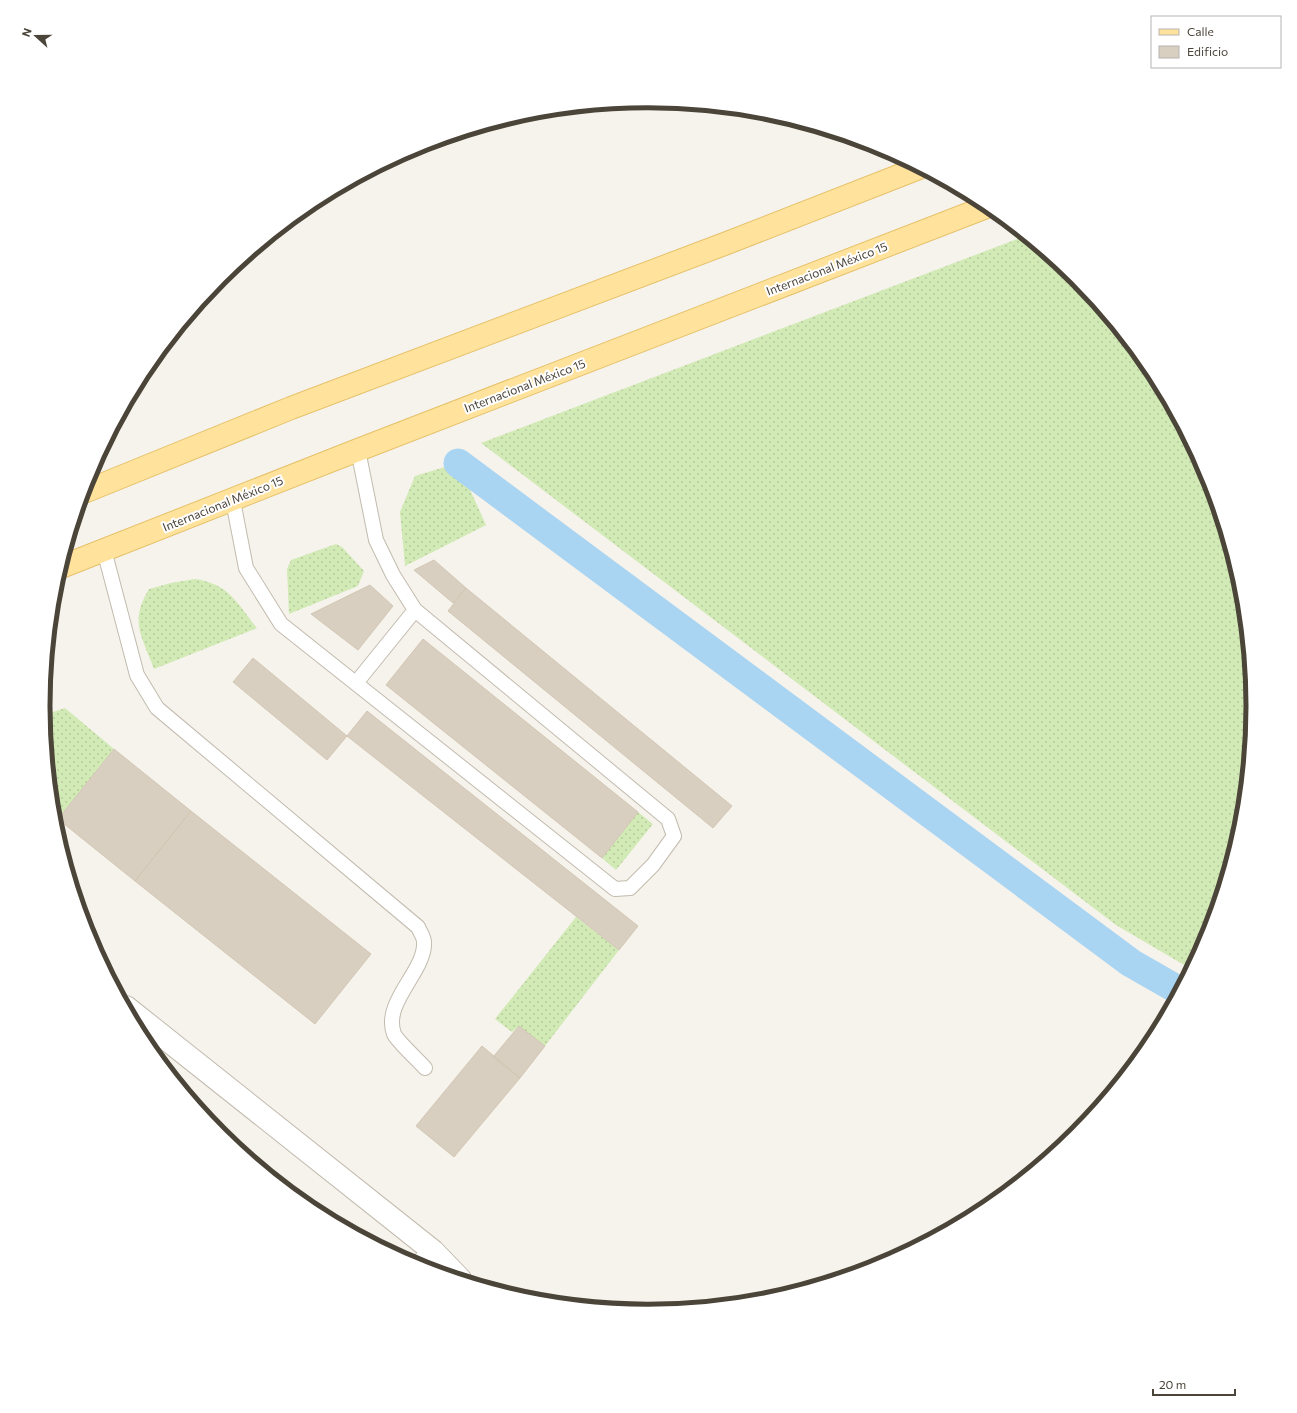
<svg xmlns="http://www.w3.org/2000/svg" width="1297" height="1413" font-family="Commissioner,sans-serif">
<defs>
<pattern id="grass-dots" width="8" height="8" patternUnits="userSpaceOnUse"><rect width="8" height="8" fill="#d2eab5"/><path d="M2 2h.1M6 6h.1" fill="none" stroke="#b6ca9c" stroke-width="1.8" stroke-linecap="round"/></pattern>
</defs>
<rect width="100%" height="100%" fill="#f6f3ec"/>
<path fill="url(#grass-dots)" d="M 1025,236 L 1077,279 L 1152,370 L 1208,475 L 1242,589 L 1254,707 L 1242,825 L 1208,938 L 1191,969 L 1116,925 L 481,443 Z
M 458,463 L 486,525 L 405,566 L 400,512 L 415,476 Z
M 336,544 L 342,547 L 364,571 L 358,586 L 289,614 L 287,569 L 291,560 Z
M 195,579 C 229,584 237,603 257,628 L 154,669 C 142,636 129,622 149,589 L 171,583 Z
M 65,708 L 114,749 L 58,819 L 54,815 L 44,715 Z
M 638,812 L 653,824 L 616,870 L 602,858 Z
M 576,917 L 619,950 L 545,1046 L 519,1026 L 512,1032 L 495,1019 Z"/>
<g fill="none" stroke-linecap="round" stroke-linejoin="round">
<path stroke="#a9d4f2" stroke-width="29" d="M 458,463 L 1131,963 L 1180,991"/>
</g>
<path fill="#d8cfc1" stroke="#d3c7b4" d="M 434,560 L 466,588 L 453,603 L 414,570 Z
M 370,585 L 393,606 L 358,650 L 311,614 Z
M 466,588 L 732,806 L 713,828 L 448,611 Z
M 423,639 L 638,812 L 602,858 L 386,685 Z
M 253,658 L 347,736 L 327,760 L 233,682 Z
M 367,711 L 638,926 L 619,950 L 347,736 Z
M 114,749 L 191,811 L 135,881 L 58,819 Z
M 191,811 L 371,954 L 315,1024 L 135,881 Z
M 519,1026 L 545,1046 L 520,1078 L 493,1057 Z
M 482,1046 L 520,1078 L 454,1157 L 416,1126 Z"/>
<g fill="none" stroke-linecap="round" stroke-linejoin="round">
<defs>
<path id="service" d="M 233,501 L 246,568 L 281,624 L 615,889 L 630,888 L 653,865 L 674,836 L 668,819 L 415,610 L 393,575 L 376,540 L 358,450
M 104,550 L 137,675 L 157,708 L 418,927 C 420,932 424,937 424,942 C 426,971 382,1002 394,1034 C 397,1041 419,1061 425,1068
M 356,683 L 415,610"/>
<path id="minor" d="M 126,1007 L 433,1251 L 460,1279
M 420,1267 L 433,1251"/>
<path id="primary" d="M 84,492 L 291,408 L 727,243 L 919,168
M 61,567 L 358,450 L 989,206"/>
</defs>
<use href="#service" stroke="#c2bbae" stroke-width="16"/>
<use href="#minor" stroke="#c2bbae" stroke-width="24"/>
<use href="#primary" stroke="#e6c16a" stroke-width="24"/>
<use href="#service" stroke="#fff" stroke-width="14"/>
<use href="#minor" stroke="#fff" stroke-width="22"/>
<use href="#primary" stroke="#ffe39c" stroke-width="22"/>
</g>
<g text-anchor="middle" stroke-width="4" stroke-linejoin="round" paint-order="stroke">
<g font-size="12" fill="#4b4439" stroke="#fff">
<text transform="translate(827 269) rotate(-21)" y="4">Internacional México 15</text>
<text transform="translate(525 386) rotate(-21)" y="4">Internacional México 15</text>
<text transform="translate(223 504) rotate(-22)" y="4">Internacional México 15</text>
</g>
</g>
<path d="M0 0H1297V1413H0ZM50 706a598 598 0 1 1 1196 0a598 598 0 1 1-1196 0Z" fill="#fff" fill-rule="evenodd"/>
<path fill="none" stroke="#4b4439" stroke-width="5" d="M50 706a598 598 0 1 1 1196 0a598 598 0 1 1-1196 0Z"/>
<rect x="1151" y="16" width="130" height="52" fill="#ffffff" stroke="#b7b4b0"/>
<rect x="1159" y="29" width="20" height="6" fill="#ffe39c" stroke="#b7b4b0"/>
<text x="1187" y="36" font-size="12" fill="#4b4439">Calle</text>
<rect x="1159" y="46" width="20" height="12" fill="#d8cfc1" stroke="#b7b4b0"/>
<text x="1187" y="56" font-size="12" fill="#4b4439">Edificio</text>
<g transform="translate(36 36) rotate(291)" stroke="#ffffff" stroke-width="3" paint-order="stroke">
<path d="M0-3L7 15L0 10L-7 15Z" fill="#4b4439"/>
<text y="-6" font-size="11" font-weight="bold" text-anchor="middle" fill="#4b4439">N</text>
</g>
<path d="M1153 1389v6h82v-6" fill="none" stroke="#4b4439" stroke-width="2"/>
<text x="1159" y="1389" font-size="12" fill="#4b4439" stroke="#ffffff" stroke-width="3" paint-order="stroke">20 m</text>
</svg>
